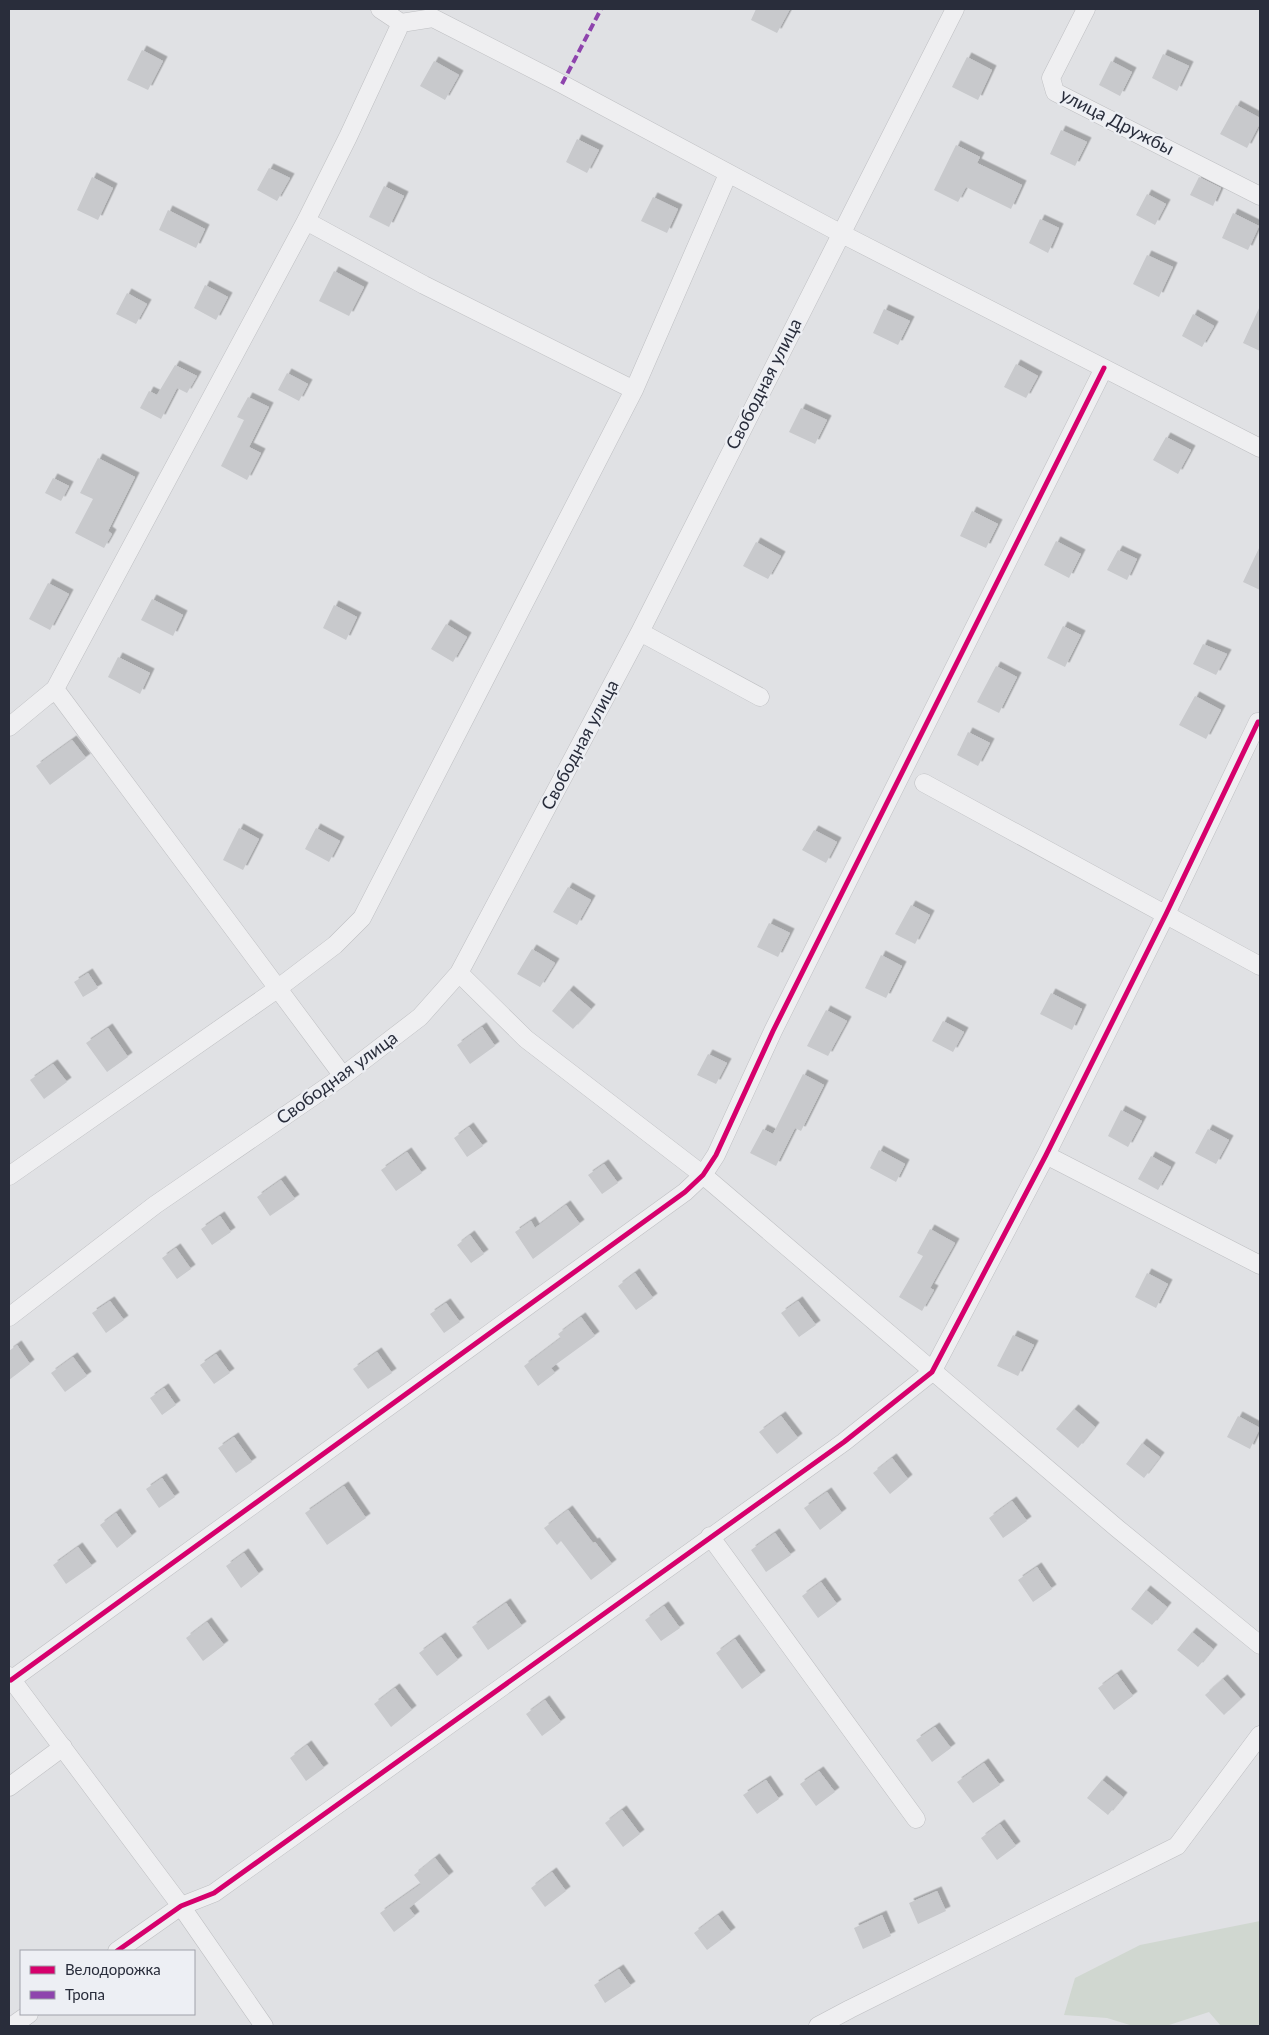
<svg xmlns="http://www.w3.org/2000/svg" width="1269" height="2035" font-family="Lato,sans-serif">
<defs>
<filter id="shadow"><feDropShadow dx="4.5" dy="-4.5" stdDeviation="0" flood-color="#0004"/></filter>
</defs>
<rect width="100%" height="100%" fill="#e0e1e4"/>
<path fill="#d0d7d0" d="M 1260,1921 L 1260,2026 L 1221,2026 L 1209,2012 L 1166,2026 L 1133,2026 L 1107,2018 L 1064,2015 L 1075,1978 L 1140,1945 Z"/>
<path fill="#c8c9cc" filter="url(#shadow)" d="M 756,9 L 790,9 L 777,33 L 751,20 Z
M 142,50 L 163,61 L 148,90 L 127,80 Z
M 1163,54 L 1189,66 L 1177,91 L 1152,78 Z
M 967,57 L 992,70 L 978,100 L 952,87 Z
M 434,61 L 459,75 L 445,100 L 420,86 Z
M 1111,61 L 1132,72 L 1120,96 L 1099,85 Z
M 1236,105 L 1260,118 L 1260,123 L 1247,148 L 1220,134 Z
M 1061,130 L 1087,142 L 1075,166 L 1050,154 Z
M 577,139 L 599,150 L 587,173 L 566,162 Z
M 956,145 L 980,157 L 977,163 L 1022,185 L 1011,209 L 966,187 L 958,202 L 934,190 Z
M 269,168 L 290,178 L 277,201 L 257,190 Z
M 92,177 L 113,188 L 98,220 L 77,210 Z
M 1199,177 L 1221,188 L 1213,206 L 1190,195 Z
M 384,186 L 404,196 L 389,227 L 369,217 Z
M 1147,194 L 1166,204 L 1155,225 L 1136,215 Z
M 653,197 L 678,209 L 667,233 L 641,221 Z
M 168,210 L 205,229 L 196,248 L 159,230 Z
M 1233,213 L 1259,226 L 1248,250 L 1222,238 Z
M 1040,219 L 1059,228 L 1048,253 L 1029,243 Z
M 1147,255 L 1173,267 L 1159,297 L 1133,284 Z
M 334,271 L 364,287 L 349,316 L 319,301 Z
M 205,285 L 228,297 L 216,320 L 194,308 Z
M 127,293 L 147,304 L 136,324 L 116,314 Z
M 1260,306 L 1260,351 L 1243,343 Z
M 884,309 L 910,321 L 898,345 L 873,333 Z
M 1193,314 L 1214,326 L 1202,347 L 1182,336 Z
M 1016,364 L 1038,376 L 1026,398 L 1004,387 Z
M 175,365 L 197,376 L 187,393 L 177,388 L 161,419 L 140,408 L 149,391 L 157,395 Z
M 287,373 L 308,384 L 299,401 L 278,390 Z
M 248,397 L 269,407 L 249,447 L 261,453 L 247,480 L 221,466 L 244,420 L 237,417 Z
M 801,408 L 827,420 L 815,444 L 789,432 Z
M 1166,437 L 1191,450 L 1178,474 L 1153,460 Z
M 98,458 L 135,477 L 108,531 L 112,534 L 104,548 L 75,533 L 93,499 L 80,493 Z
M 53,478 L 69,486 L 61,501 L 45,493 Z
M 972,511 L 998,524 L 986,548 L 960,536 Z
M 1056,541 L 1081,554 L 1069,578 L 1044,565 Z
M 756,542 L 781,556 L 768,579 L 743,566 Z
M 1260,546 L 1260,590 L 1243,582 Z
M 1118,550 L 1137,559 L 1127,580 L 1107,570 Z
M 48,583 L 69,594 L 50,630 L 29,619 Z
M 152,599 L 183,615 L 173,636 L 141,620 Z
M 334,605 L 357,617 L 346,640 L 323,628 Z
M 446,624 L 467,637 L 453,662 L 431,649 Z
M 1063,626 L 1081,635 L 1065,667 L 1047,658 Z
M 1203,644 L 1227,654 L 1216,675 L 1193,664 Z
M 118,657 L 150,673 L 140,694 L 108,677 Z
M 996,666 L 1017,677 L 999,713 L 977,702 Z
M 1195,696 L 1221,710 L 1206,739 L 1179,725 Z
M 968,732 L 990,743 L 978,766 L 957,755 Z
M 72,740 L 86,758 L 50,785 L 36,766 Z
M 239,828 L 259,839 L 243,870 L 223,860 Z
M 316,828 L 340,841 L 329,862 L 305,849 Z
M 814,830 L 837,842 L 826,863 L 802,850 Z
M 568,887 L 591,900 L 577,925 L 553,912 Z
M 911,905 L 930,915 L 915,944 L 895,934 Z
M 769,923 L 790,933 L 778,957 L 757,947 Z
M 532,949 L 555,963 L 540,987 L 517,974 Z
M 881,955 L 902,966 L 886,998 L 865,988 Z
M 88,973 L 98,988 L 83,997 L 74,982 Z
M 569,990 L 591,1009 L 573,1029 L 552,1011 Z
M 1051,993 L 1082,1009 L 1072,1030 L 1040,1014 Z
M 826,1010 L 847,1021 L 828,1056 L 807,1046 Z
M 943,1021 L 964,1032 L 953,1052 L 932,1041 Z
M 482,1027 L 495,1046 L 470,1064 L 457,1045 Z
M 108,1028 L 128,1057 L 107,1072 L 86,1043 Z
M 708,1054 L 727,1063 L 716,1084 L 697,1075 Z
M 53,1064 L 67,1082 L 44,1099 L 30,1080 Z
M 803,1074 L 824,1085 L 801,1131 L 795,1128 L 776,1166 L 750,1153 L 763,1129 L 773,1134 Z
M 1121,1110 L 1142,1121 L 1128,1147 L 1108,1136 Z
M 469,1127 L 483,1146 L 467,1157 L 454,1138 Z
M 1208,1129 L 1229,1140 L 1216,1164 L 1195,1153 Z
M 879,1150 L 905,1164 L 896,1182 L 870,1168 Z
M 407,1152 L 422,1173 L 396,1191 L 381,1170 Z
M 1151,1156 L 1171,1167 L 1158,1190 L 1138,1179 Z
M 604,1164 L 618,1183 L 602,1194 L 588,1175 Z
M 281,1180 L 295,1199 L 270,1216 L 257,1197 Z
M 566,1205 L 580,1224 L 533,1259 L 515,1232 L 531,1221 L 535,1228 Z
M 220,1216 L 231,1232 L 212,1245 L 201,1229 Z
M 930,1229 L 955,1243 L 930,1288 L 934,1290 L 922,1311 L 899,1297 L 923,1256 L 917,1253 Z
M 470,1235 L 484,1254 L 471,1263 L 457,1245 Z
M 176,1248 L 191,1269 L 177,1279 L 162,1258 Z
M 635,1273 L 653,1298 L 636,1310 L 618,1286 Z
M 1147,1273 L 1168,1284 L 1156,1308 L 1135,1297 Z
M 110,1301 L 124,1320 L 106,1333 L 92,1313 Z
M 798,1301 L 816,1325 L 799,1337 L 781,1313 Z
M 446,1303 L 460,1322 L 444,1333 L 430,1314 Z
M 581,1317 L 595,1336 L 551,1368 L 555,1373 L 538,1386 L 524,1366 L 561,1338 L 558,1334 Z
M 1013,1335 L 1034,1345 L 1018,1376 L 997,1366 Z
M 17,1345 L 30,1364 L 9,1380 L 9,1351 Z
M 377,1352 L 392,1373 L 368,1389 L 353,1369 Z
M 216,1354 L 230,1373 L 214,1384 L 200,1365 Z
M 73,1357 L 87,1376 L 65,1392 L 51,1373 Z
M 164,1388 L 176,1405 L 162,1415 L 150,1398 Z
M 1074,1409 L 1095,1427 L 1078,1448 L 1056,1429 Z
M 781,1416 L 798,1438 L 777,1454 L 759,1432 Z
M 1238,1416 L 1260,1428 L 1250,1449 L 1227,1437 Z
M 234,1437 L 252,1462 L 236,1473 L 218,1448 Z
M 1142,1443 L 1160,1457 L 1144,1478 L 1126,1464 Z
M 892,1458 L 908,1479 L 890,1494 L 873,1473 Z
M 162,1478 L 175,1497 L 159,1508 L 146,1489 Z
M 344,1486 L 366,1518 L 327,1545 L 305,1513 Z
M 827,1492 L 842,1513 L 820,1530 L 804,1508 Z
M 1012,1501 L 1027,1521 L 1003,1538 L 989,1518 Z
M 568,1510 L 593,1543 L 595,1542 L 612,1564 L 591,1580 L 561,1541 L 557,1545 L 544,1528 Z
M 116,1513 L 132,1536 L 117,1548 L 100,1525 Z
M 775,1533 L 791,1555 L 766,1572 L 751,1550 Z
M 78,1547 L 92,1566 L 66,1584 L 53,1565 Z
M 244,1553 L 259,1574 L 241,1588 L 226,1566 Z
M 1037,1567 L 1052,1589 L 1033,1602 L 1018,1580 Z
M 821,1582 L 837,1604 L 818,1618 L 802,1596 Z
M 1146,1590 L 1167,1607 L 1152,1625 L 1131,1609 Z
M 506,1603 L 522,1626 L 488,1650 L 472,1627 Z
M 664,1606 L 680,1628 L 661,1641 L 645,1620 Z
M 207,1622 L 224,1645 L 203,1661 L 186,1638 Z
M 1192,1632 L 1213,1649 L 1198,1667 L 1177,1650 Z
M 441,1637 L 458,1660 L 437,1676 L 419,1653 Z
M 735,1639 L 761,1675 L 742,1689 L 716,1653 Z
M 1117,1674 L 1133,1696 L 1114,1710 L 1098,1688 Z
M 1223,1679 L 1241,1699 L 1224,1715 L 1205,1695 Z
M 395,1688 L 412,1710 L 391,1727 L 374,1704 Z
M 545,1700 L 561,1722 L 542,1736 L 526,1714 Z
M 935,1727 L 951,1748 L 932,1762 L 916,1740 Z
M 307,1745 L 324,1768 L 306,1781 L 290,1758 Z
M 984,1763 L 1000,1785 L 973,1803 L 957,1782 Z
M 819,1771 L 835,1792 L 816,1806 L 800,1784 Z
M 766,1780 L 779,1799 L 757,1814 L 743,1795 Z
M 1102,1780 L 1123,1797 L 1108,1815 L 1087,1798 Z
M 622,1810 L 640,1834 L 623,1847 L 605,1823 Z
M 1000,1824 L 1016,1846 L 997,1860 L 981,1838 Z
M 435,1858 L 449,1876 L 409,1908 L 415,1916 L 394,1932 L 380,1913 L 421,1884 L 414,1875 Z
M 552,1872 L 566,1891 L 545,1907 L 531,1888 Z
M 937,1891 L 946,1911 L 918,1924 L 909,1903 Z
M 718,1915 L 731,1932 L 707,1950 L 694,1933 Z
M 882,1915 L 891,1936 L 863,1949 L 854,1928 Z
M 619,1969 L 631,1986 L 605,2003 L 594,1985 Z"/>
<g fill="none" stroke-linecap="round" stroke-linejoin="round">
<defs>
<path id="street" d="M 380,9 L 401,23 L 433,18 L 562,84 L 840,233 L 1260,448
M 1086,9 L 1051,78 L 1055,92 L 1260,196
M 306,221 L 424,285 L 634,390
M 640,632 L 760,697
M 47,696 L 55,689 L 343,1076
M 9,727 L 55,689 L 306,221 L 348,137 L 401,23
M 924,783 L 1260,966
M 459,973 L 526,1039 L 703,1175 L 1118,1529 L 1260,1645
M 1046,1155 L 1260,1265
M 9,1176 L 277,989 L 335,945 L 362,918 L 634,390 L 728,174
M 9,1317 L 155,1205 L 343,1076 L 420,1017 L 459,973 L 640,632 L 955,9
M 710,1536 L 916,1819
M 9,1676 L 181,1906 L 264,2026
M 11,1680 L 685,1192 L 703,1175 L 716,1155 L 773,1031 L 1104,368
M 9,1787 L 63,1747
M 117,1951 L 181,1906 L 214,1893 L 844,1442 L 932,1372 L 1046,1155 L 1166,914 L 1258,722 L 1260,722
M 12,2026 L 29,2014
M 818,2026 L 850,2009 L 1177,1846 L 1260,1735"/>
</defs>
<use href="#street" stroke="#bebfc2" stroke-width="19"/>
<use href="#street" stroke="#efeff1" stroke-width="18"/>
<path stroke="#8e44ad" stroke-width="4" stroke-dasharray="8 4" stroke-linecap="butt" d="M 562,84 L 601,9"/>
<defs>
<path id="cycleway" d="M 11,1680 L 685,1192 L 703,1175 L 716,1155 L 773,1031 L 1104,368
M 117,1951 L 181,1906 L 214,1893 L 844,1442 L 932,1372 L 1046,1155 L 1166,914 L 1258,722 L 1260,722"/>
</defs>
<use href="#cycleway" stroke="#edeff4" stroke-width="8"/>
<use href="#cycleway" stroke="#d6006c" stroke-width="5"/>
</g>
<g text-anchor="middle" stroke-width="4.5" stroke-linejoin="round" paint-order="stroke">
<g font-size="18" fill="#292d3b" stroke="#edeff4">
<text transform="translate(1117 122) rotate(27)" y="6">улица Дружбы</text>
<text transform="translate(764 384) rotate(-63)" y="6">Свободная улица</text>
<text transform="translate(580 745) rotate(-62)" y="6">Свободная улица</text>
<text transform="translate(337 1078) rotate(-36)" y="6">Свободная улица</text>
</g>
</g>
<rect width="1269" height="2035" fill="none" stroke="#292d3b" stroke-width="20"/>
<rect x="20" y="1950" width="175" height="65" fill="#edeff4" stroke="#9fa1aa"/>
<rect x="30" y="1966" width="25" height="8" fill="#d6006c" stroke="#9fa1aa"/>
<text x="65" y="1975" font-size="15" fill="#292d3b">Велодорожка</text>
<rect x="30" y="1991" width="25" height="8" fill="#8e44ad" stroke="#9fa1aa"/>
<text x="65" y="2000" font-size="15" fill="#292d3b">Тропа</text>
</svg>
